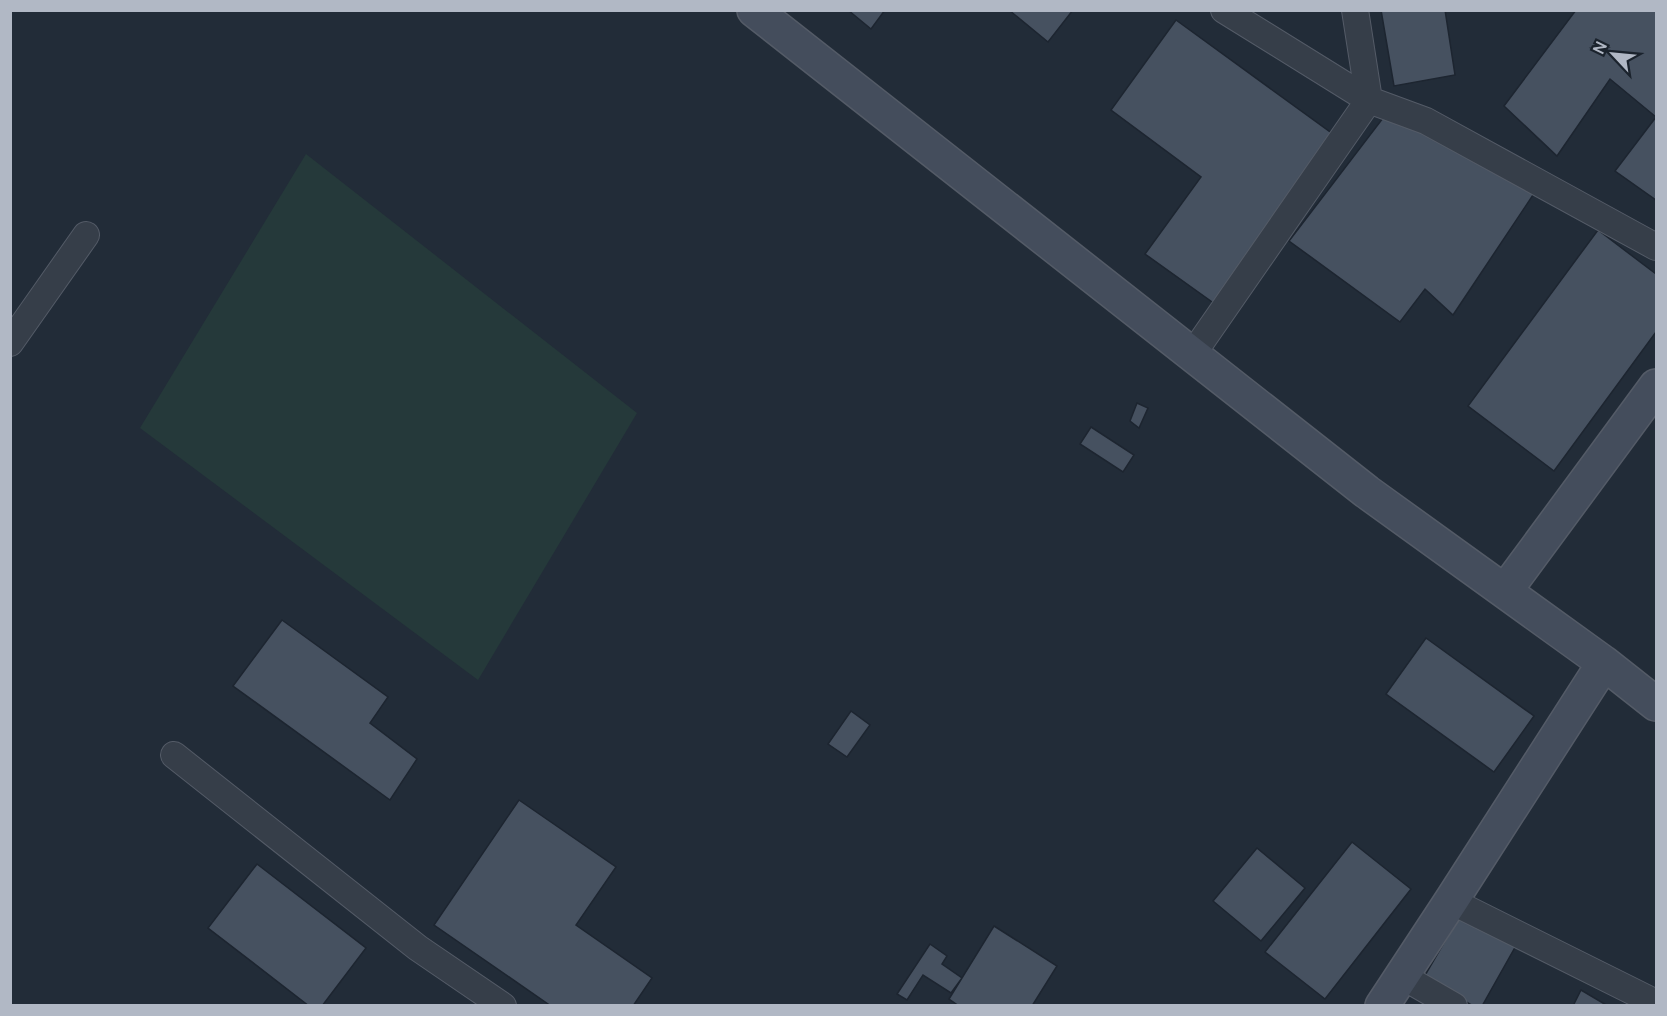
<svg xmlns="http://www.w3.org/2000/svg" width="1667" height="1016" font-family="Manrope,sans-serif">
<rect width="100%" height="100%" fill="#222c38"/>
<path fill="#25393a" d="M 306,154 L 637,413 L 478,680 L 140,428 Z"/>
<path fill="#465160" stroke="#1d2530" stroke-width="1.5" d="M 848,10 L 885,10 L 871,29 Z
M 1009,10 L 1073,10 L 1048,42 Z
M 1381,10 L 1445,10 L 1455,75 L 1394,86 Z
M 1576,10 L 1656,10 L 1656,200 L 1615,171 L 1656,117 L 1610,79 L 1557,156 L 1504,106 Z
M 1176,20 L 1337,137 L 1215,304 L 1145,254 L 1201,177 L 1111,110 Z
M 1383,118 L 1432,127 L 1535,192 L 1453,315 L 1425,289 L 1400,322 L 1289,241 Z
M 1598,230 L 1656,274 L 1656,332 L 1554,471 L 1468,406 Z
M 1137,403 L 1148,408 L 1139,428 L 1130,421 Z
M 1091,427 L 1134,455 L 1123,472 L 1080,444 Z
M 282,620 L 388,697 L 370,723 L 417,759 L 390,800 L 233,686 Z
M 1426,638 L 1534,716 L 1494,772 L 1386,694 Z
M 851,711 L 870,725 L 847,757 L 828,744 Z
M 519,800 L 616,867 L 576,925 L 652,978 L 633,1006 L 551,1006 L 434,925 Z
M 1352,842 L 1411,889 L 1325,999 L 1265,952 Z
M 1257,848 L 1305,888 L 1261,941 L 1213,901 Z
M 257,864 L 366,948 L 322,1006 L 309,1006 L 208,928 Z
M 1463,910 L 1518,942 L 1482,1006 L 1473,1006 L 1424,977 Z
M 994,926 L 1057,966 L 1032,1006 L 959,1006 L 949,999 Z
M 930,944 L 947,956 L 942,964 L 962,978 L 951,993 L 923,975 L 907,1000 L 897,994 Z
M 1581,990 L 1608,1006 L 1573,1006 Z"/>
<g fill="none" stroke-linecap="round" stroke-linejoin="round">
<defs>
<path id="street" d="M 1224,10 L 1369,100 L 1426,121 L 1656,247
M 10,343 L 86,235
M 1192,355 L 1369,100 L 1355,10
M 174,755 L 418,948 L 503,1006
M 1451,901 L 1656,1003
M 1402,976 L 1454,1006"/>
<path id="secondary" d="M 754,10 L 1367,492 L 1604,663 L 1656,704
M 1505,591 L 1656,386
M 1382,1006 L 1451,901 L 1604,663"/>
</defs>
<use href="#street" stroke="#545b67" stroke-width="28"/>
<use href="#secondary" stroke="#545b67" stroke-width="36"/>
<use href="#street" stroke="#363e49" stroke-width="26"/>
<use href="#secondary" stroke="#444d5c" stroke-width="33"/>
</g>
<rect width="1667" height="1016" fill="none" stroke="#b1b8c5" stroke-width="24"/>
<g transform="translate(1613 54) rotate(296)" stroke="#1b232d" stroke-width="4.5" paint-order="stroke">
<path d="M0-4.5L10 22L0 15L-10 22Z" fill="#b1b8c5"/>
<text y="-9" font-size="16" font-weight="bold" text-anchor="middle" fill="#b1b8c5">N</text>
</g>
</svg>
